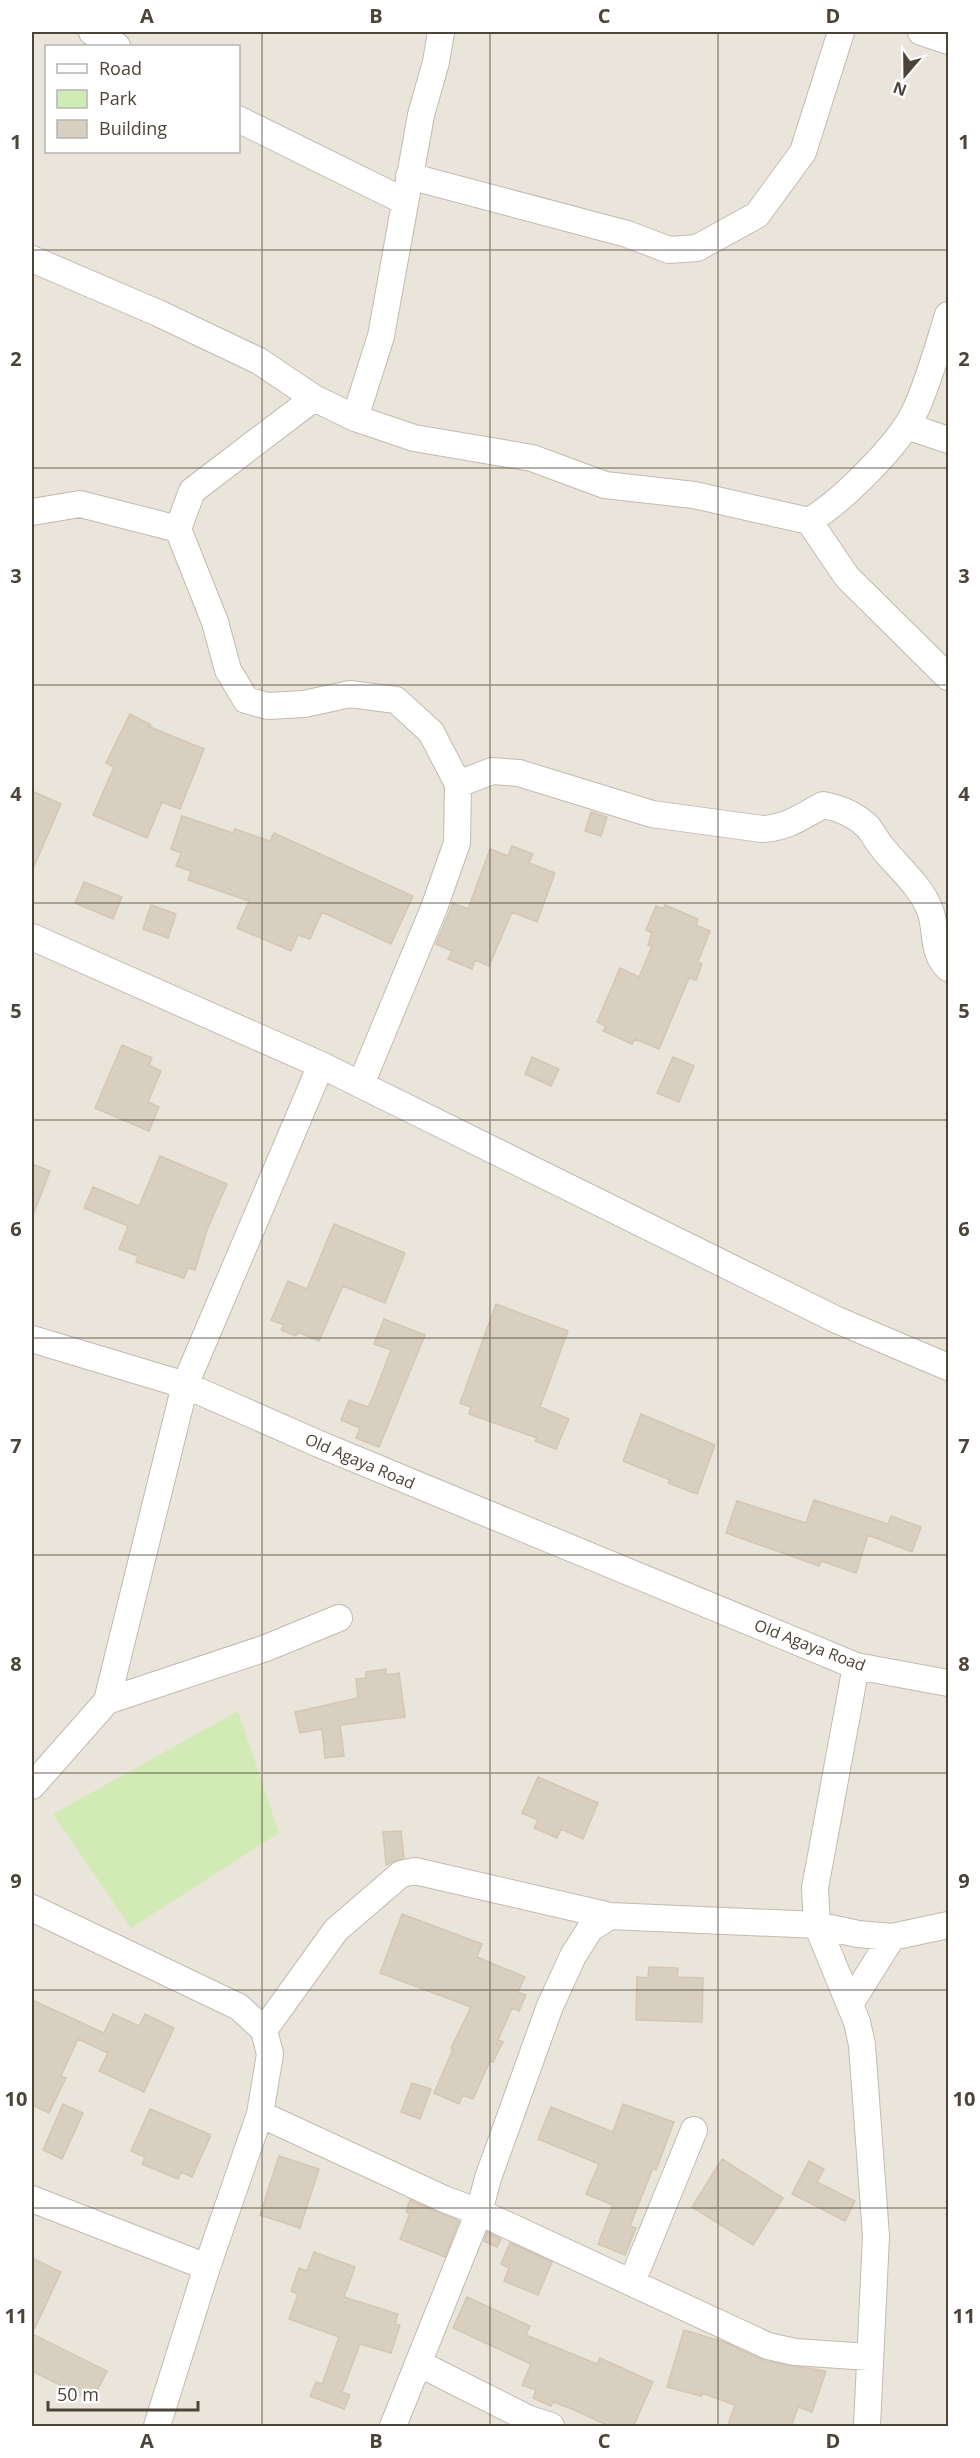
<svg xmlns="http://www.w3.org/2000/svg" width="980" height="2458" font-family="'Open Sans',sans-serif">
<rect width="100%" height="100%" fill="#f6f3ec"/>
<path fill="#eae5da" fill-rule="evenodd" d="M 32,32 L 948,32 L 948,2426 L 32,2426 ZM 46,46 L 238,46 L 238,152 L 46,152 Z"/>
<path fill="#d2eab5" d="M 238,1711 L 279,1833 L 131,1928 L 53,1814 Z"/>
<path fill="#d8cfc1" stroke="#d3c7b4" stroke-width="1.5" d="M 130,714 L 151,725 L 150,727 L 204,749 L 180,809 L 162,802 L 147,838 L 93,815 L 114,767 L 106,763 Z
M 32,791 L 61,804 L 32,871 Z
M 591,812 L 607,817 L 601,836 L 585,831 Z
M 182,816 L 233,833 L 235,829 L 270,841 L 274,833 L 413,896 L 391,944 L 322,912 L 310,939 L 298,935 L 291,951 L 237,928 L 249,901 L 188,880 L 191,871 L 176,866 L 181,853 L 171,849 Z
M 512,846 L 533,854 L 529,863 L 555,873 L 537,922 L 512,912 L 489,966 L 475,960 L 472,969 L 448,959 L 452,951 L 436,944 L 453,903 L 468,909 L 490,849 L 508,856 Z
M 84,882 L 122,897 L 113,919 L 75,903 Z
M 151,905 L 176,914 L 168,938 L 143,929 Z
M 665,905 L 698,919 L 696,925 L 710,931 L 698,962 L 702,964 L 696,980 L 689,978 L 659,1049 L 635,1039 L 632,1044 L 603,1031 L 606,1026 L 597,1022 L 620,968 L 639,977 L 652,946 L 648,945 L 652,933 L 646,930 L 656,906 L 663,909 Z
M 122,1045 L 152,1058 L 149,1065 L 161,1071 L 148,1102 L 159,1107 L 149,1131 L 95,1108 Z
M 532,1057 L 559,1069 L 551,1086 L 525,1074 Z
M 673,1057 L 694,1066 L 679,1102 L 657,1093 Z
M 160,1156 L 227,1184 L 207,1230 L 195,1270 L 188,1268 L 184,1278 L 136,1262 L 138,1256 L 119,1249 L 128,1226 L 84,1208 L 93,1187 L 139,1206 Z
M 32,1164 L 50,1171 L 33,1215 L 32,1215 Z
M 334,1224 L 405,1253 L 385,1303 L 343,1286 L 319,1341 L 298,1332 L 296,1336 L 281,1330 L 284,1325 L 271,1320 L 288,1281 L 307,1289 Z
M 496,1304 L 568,1331 L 540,1407 L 569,1419 L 556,1449 L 535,1441 L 537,1438 L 469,1414 L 471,1407 L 460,1403 Z
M 384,1319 L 425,1335 L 379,1447 L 356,1438 L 360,1428 L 341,1420 L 349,1400 L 368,1407 L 373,1397 L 391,1350 L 374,1344 Z
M 641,1414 L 715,1445 L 697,1494 L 668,1483 L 670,1480 L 623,1461 Z
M 814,1500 L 888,1524 L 891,1516 L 921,1527 L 912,1552 L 868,1535 L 856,1573 L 821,1561 L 819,1566 L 726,1533 L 737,1501 L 806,1523 Z
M 386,1669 L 386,1675 L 399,1673 L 405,1717 L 340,1725 L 344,1756 L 325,1758 L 322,1729 L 300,1733 L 295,1712 L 358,1698 L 356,1679 L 366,1678 L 366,1672 Z
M 538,1777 L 598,1803 L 583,1839 L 561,1829 L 557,1838 L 534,1828 L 538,1820 L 522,1813 Z
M 401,1831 L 404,1858 L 386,1865 L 383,1832 Z
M 402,1914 L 482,1944 L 477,1957 L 525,1977 L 518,1992 L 526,1995 L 519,2011 L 512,2008 L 498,2040 L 503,2042 L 493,2062 L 490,2061 L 473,2099 L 463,2095 L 459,2104 L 434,2093 L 453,2049 L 451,2048 L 471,2007 L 380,1973 Z
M 649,1967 L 678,1968 L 677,1977 L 703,1978 L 702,2022 L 636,2020 L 637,1977 L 648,1978 Z
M 32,2000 L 104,2033 L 113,2014 L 139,2026 L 145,2014 L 174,2028 L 144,2092 L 99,2071 L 108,2053 L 78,2039 L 61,2076 L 66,2078 L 49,2113 L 32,2105 Z
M 412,2083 L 431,2089 L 420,2119 L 401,2112 Z
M 63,2104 L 83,2113 L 62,2159 L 43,2150 Z
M 623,2104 L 674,2122 L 656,2170 L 653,2168 L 630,2226 L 636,2228 L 625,2255 L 598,2244 L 613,2205 L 586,2194 L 599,2164 L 538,2139 L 551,2107 L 613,2132 Z
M 150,2109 L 211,2135 L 192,2177 L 181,2172 L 178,2179 L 142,2164 L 145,2157 L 131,2151 Z
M 279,2156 L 319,2169 L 300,2228 L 260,2215 Z
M 722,2159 L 783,2198 L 753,2245 L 692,2207 Z
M 809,2161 L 824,2169 L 817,2182 L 855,2201 L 845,2221 L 792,2194 Z
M 410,2200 L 459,2221 L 445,2257 L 400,2239 L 410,2213 L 406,2212 Z
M 487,2232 L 501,2239 L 497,2247 L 484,2241 Z
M 510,2243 L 552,2262 L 538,2295 L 504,2281 L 509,2268 L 501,2264 Z
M 314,2252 L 355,2267 L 344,2297 L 398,2314 L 395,2324 L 400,2325 L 391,2353 L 360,2344 L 342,2392 L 350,2395 L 344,2409 L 310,2396 L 316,2382 L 322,2384 L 339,2337 L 289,2319 L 298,2294 L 291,2291 L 299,2268 L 307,2271 Z
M 32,2258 L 61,2272 L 32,2334 L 107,2371 L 92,2401 L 32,2371 Z
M 467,2297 L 530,2326 L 526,2335 L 597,2364 L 600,2358 L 653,2382 L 633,2427 L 611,2427 L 570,2408 L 553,2402 L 551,2406 L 533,2398 L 536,2390 L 522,2385 L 531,2364 L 453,2328 Z
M 684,2330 L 724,2342 L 765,2361 L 826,2371 L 812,2412 L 798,2407 L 791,2427 L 727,2427 L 735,2405 L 702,2393 L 701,2396 L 667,2387 Z"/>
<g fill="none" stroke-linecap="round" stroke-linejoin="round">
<defs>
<path id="minor" d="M 92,32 L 117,46
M 921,32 L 948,41
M 238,119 L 404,201
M 409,176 L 627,234 L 669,250 L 697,248 L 757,215 L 803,152 L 841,32
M 32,259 L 158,313 L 259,361 L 314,398 L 355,418 L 414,438 L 532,458 L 605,485 L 694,495 L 809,521 C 841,502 899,445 915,411 C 929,381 938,347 948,315
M 314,398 L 192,491 L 178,529 L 215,622 L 228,670 L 246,700 L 268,706 L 304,704 L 350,694 L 396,700 L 431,732 L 458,784 L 457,843 L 434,908 L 361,1084
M 355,418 L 381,336 L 421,115 L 436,62 L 441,32
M 907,426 L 948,440
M 32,512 L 80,504 L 178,529
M 809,521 L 847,577 L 948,677
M 458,784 L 492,771 L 519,773 L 652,814 L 762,829 C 787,828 801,817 823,805 C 839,808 856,815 868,827 C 873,833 876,840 881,846 C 898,868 922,886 931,913 C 937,933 932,953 948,968
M 32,937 L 321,1065 L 837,1320 L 948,1367
M 32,1339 L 185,1385 L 319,1444 L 856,1666 L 948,1683
M 856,1666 L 815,1888 L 817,1925 L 857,2022 L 862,2045 L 876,2236 L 867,2426
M 107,1701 L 266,1648 L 339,1618
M 32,1786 L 107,1701 L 185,1385 L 321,1065
M 32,1908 L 239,2007 L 264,2030 L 270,2054 L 260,2114 L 207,2267 L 157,2426
M 850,2004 L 892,1937
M 264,2030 L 336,1930 L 401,1874 L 415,1871 L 610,1916
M 260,2114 L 444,2199 L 479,2212 L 488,2178 L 550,2006 L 573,1956 L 590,1929 L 610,1916 L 817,1925 L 858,1934 L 892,1937 L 948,1925
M 32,2199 L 207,2267
M 632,2282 L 694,2130
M 418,2363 L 529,2419 L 551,2426
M 393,2426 L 479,2212 L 768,2346 L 795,2352 L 869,2357"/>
</defs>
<use href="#minor" stroke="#c2bbae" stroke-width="28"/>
<use href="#minor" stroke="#fff" stroke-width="26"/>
</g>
<path fill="none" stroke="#4b4439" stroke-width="1.5" stroke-opacity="0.55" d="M 262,32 L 262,2426M 490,32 L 490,2426M 718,32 L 718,2426M 32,250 L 948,250M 32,468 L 948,468M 32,685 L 948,685M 32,903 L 948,903M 32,1120 L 948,1120M 32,1338 L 948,1338M 32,1555 L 948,1555M 32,1773 L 948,1773M 32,1990 L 948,1990M 32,2208 L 948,2208"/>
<g text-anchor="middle" stroke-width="6" stroke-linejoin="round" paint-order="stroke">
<g font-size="16" fill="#4b4439" stroke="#fff">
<text transform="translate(360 1461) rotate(23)" y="6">Old Agaya Road</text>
<text transform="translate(810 1645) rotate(21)" y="6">Old Agaya Road</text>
</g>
</g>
<rect width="980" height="2458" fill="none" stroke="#ffffff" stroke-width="66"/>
<rect x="45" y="45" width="195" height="108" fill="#ffffff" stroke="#b7b4b0" stroke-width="1.5"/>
<rect x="57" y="64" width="30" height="9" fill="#ffffff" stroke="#b7b4b0" stroke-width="1.5"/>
<text x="99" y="75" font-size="18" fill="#4b4439">Road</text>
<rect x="57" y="90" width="30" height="18" fill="#d2eab5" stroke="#b7b4b0" stroke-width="1.5"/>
<text x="99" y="105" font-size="18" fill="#4b4439">Park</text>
<rect x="57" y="120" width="30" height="18" fill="#d8cfc1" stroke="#b7b4b0" stroke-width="1.5"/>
<text x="99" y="135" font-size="18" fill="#4b4439">Building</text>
<g transform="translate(905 75) rotate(200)" stroke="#ffffff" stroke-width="4.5" paint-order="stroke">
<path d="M0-4.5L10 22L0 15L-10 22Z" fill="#4b4439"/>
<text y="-9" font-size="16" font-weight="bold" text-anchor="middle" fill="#4b4439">N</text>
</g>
<path d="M48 2401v9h150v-9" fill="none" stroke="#4b4439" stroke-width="3"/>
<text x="57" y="2401" font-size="18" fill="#4b4439" stroke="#ffffff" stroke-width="4.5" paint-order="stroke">50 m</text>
<rect x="33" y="33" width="914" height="2392" fill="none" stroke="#4b4439" stroke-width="2"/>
<g font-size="20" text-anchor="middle" font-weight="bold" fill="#4b4439">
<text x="147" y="23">A</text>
<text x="376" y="23">B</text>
<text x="604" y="23">C</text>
<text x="833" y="23">D</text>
<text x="16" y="149">1</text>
<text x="964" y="149">1</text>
<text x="16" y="366">2</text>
<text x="964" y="366">2</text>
<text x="16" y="583">3</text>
<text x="964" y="583">3</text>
<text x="16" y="801">4</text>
<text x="964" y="801">4</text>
<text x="16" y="1018">5</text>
<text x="964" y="1018">5</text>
<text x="16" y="1236">6</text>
<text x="964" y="1236">6</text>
<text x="16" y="1453">7</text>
<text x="964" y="1453">7</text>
<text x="16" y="1671">8</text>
<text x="964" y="1671">8</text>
<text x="16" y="1888">9</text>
<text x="964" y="1888">9</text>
<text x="16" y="2106">10</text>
<text x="964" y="2106">10</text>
<text x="16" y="2323">11</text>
<text x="964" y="2323">11</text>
<text x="147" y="2448">A</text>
<text x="376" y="2448">B</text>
<text x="604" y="2448">C</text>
<text x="833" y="2448">D</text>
</g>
</svg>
